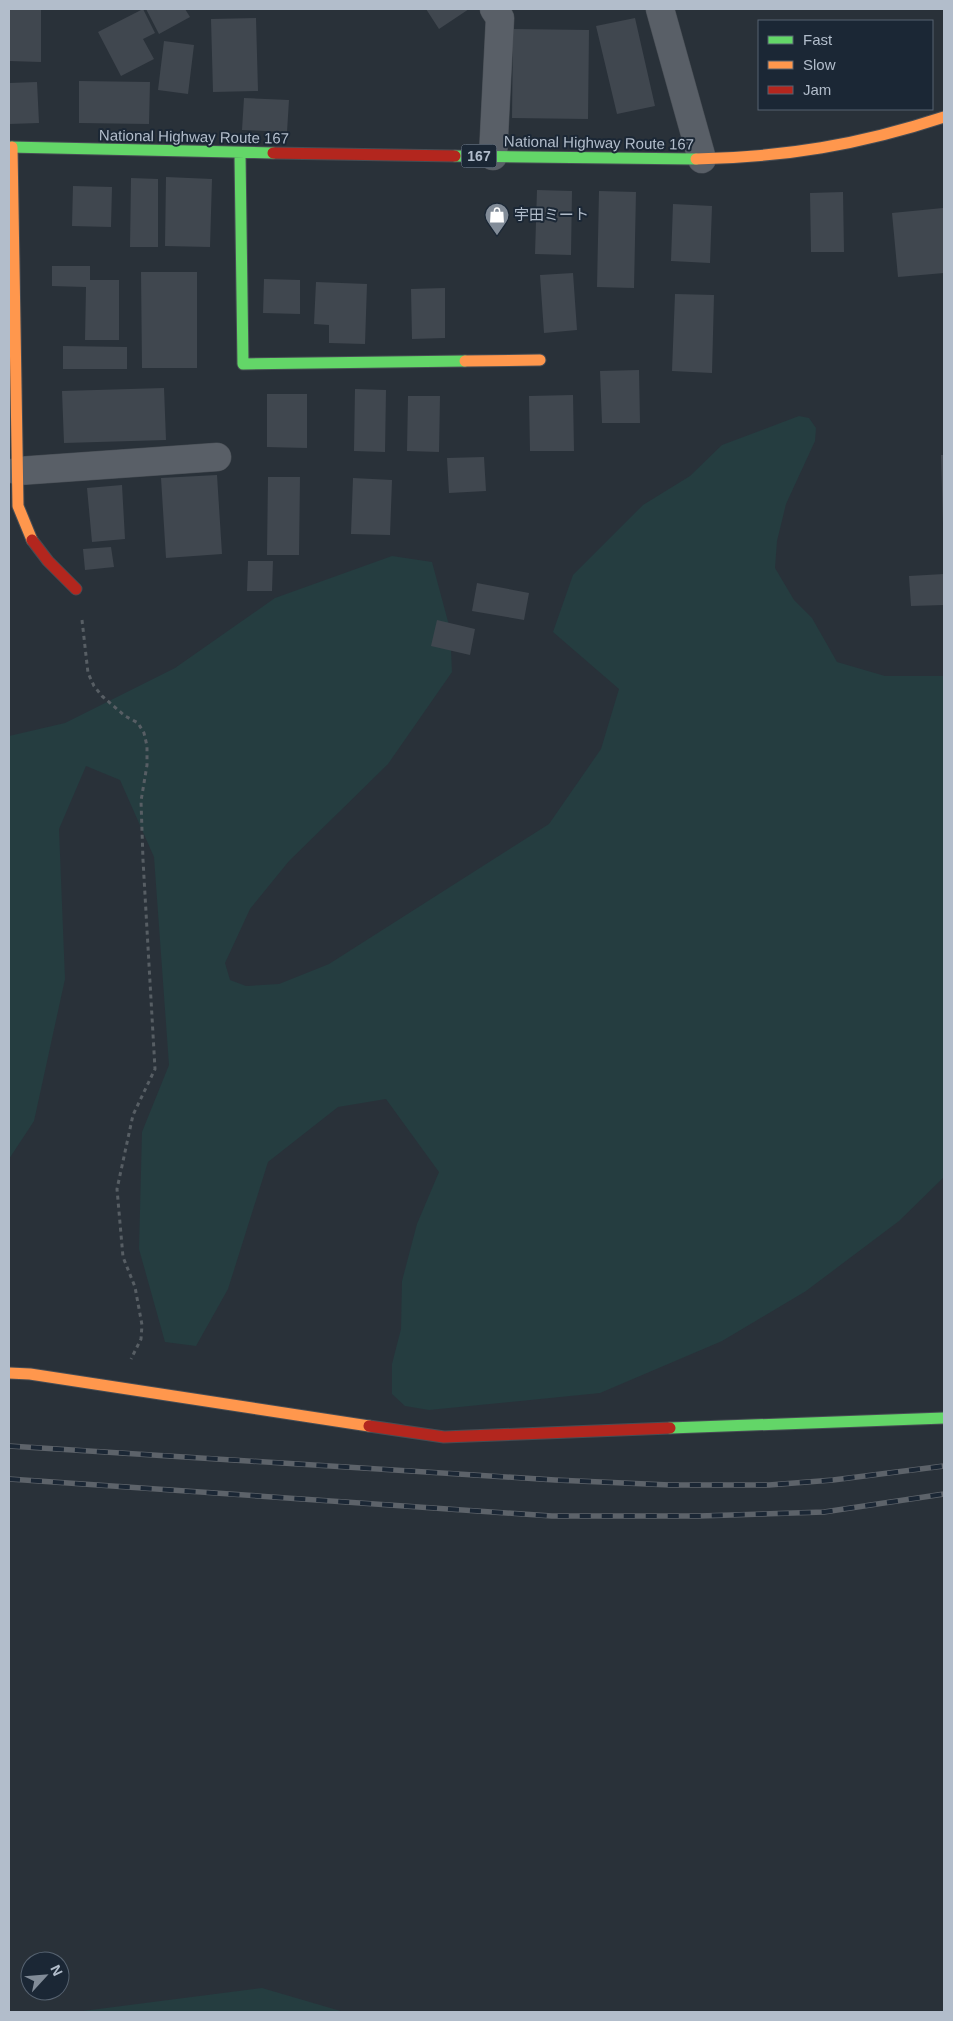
<svg xmlns="http://www.w3.org/2000/svg" width="953" height="2021" font-family="Arial,'Noto Sans JP',sans-serif">
<rect width="100%" height="100%" fill="#293139"/>
<path fill="#253d40" d="M 799,416 L 809,418 L 816,428 L 815,441 L 786,504 L 777,541 L 775,568 L 794,600 L 812,618 L 837,662 L 885,676 L 944,676 L 944,1177 L 899,1221 L 806,1291 L 722,1341 L 600,1393 L 429,1410 L 405,1406 L 392,1394 L 392,1364 L 401,1329 L 402,1281 L 417,1224 L 439,1172 L 386,1099 L 338,1107 L 268,1162 L 228,1289 L 196,1346 L 165,1342 L 139,1249 L 142,1132 L 169,1065 L 154,857 L 120,780 L 86,766 L 59,829 L 65,979 L 34,1121 L 9,1159 L 9,736 L 65,723 L 175,668 L 275,598 L 392,556 L 432,562 L 450,629 L 452,672 L 388,764 L 289,861 L 250,909 L 225,963 L 230,980 L 246,986 L 279,984 L 329,964 L 549,824 L 601,749 L 619,689 L 553,632 L 573,575 L 643,505 L 690,476 L 722,445 Z
M 262,1988 L 344,2012 L 74,2012 L 75,2012 Z"/>
<path fill="#40474f" d="M 9,9 L 41,9 L 41,62 L 9,61 Z
M 143,9 L 155,33 L 143,39 L 154,59 L 121,76 L 98,32 Z
M 146,9 L 185,9 L 190,17 L 159,34 Z
M 426,9 L 469,9 L 439,29 Z
M 256,18 L 258,91 L 213,92 L 211,19 Z
M 635,18 L 655,106 L 617,114 L 596,26 Z
M 513,29 L 589,30 L 588,119 L 512,118 Z
M 164,41 L 194,45 L 188,94 L 158,90 Z
M 79,81 L 150,82 L 149,124 L 79,123 Z
M 37,82 L 39,123 L 9,124 L 9,83 Z
M 244,98 L 289,100 L 287,132 L 242,130 Z
M 166,177 L 212,179 L 210,247 L 165,246 Z
M 131,178 L 158,179 L 158,247 L 130,247 Z
M 73,186 L 112,187 L 111,227 L 72,226 Z
M 537,190 L 572,191 L 571,255 L 535,254 Z
M 599,191 L 636,192 L 634,288 L 597,287 Z
M 843,192 L 844,252 L 811,252 L 810,193 Z
M 673,204 L 712,206 L 710,263 L 671,261 Z
M 943,208 L 944,273 L 898,277 L 892,213 Z
M 52,266 L 90,266 L 90,280 L 119,280 L 119,340 L 85,340 L 86,287 L 52,286 Z
M 141,272 L 197,272 L 197,368 L 142,368 Z
M 573,273 L 577,330 L 544,333 L 540,275 Z
M 264,279 L 300,280 L 300,314 L 263,313 Z
M 316,282 L 367,284 L 365,344 L 329,343 L 329,325 L 314,324 Z
M 445,288 L 445,338 L 412,339 L 411,289 Z
M 675,294 L 714,295 L 712,373 L 672,371 Z
M 63,346 L 127,347 L 127,369 L 63,369 Z
M 639,370 L 640,423 L 602,423 L 600,371 Z
M 164,388 L 166,440 L 64,443 L 62,391 Z
M 355,389 L 386,390 L 385,452 L 354,451 Z
M 267,394 L 307,394 L 307,448 L 267,447 Z
M 573,395 L 574,451 L 530,451 L 529,396 Z
M 408,396 L 440,396 L 439,452 L 407,451 Z
M 941,455 L 944,455 L 944,524 L 943,524 Z
M 484,457 L 486,491 L 449,493 L 447,458 Z
M 217,475 L 222,554 L 166,558 L 161,478 Z
M 268,477 L 300,477 L 299,555 L 267,555 Z
M 353,478 L 392,480 L 390,535 L 351,534 Z
M 122,485 L 125,539 L 92,542 L 87,488 Z
M 111,547 L 114,567 L 85,570 L 83,549 Z
M 248,561 L 273,561 L 272,591 L 247,591 Z
M 944,574 L 944,605 L 911,606 L 909,576 Z
M 477,583 L 529,593 L 524,620 L 472,611 Z
M 437,620 L 475,629 L 470,655 L 431,646 Z"/>
<g fill="none" stroke-linecap="round" stroke-linejoin="round">
<defs>
<path id="street" d="M 660,9 L 702,159
M 493,156 L 500,18 L 494,9
M 18,471 L 217,457"/>
<path id="fast" d="M 9,147 L 273,153
M 240,154 L 243,364 L 465,361
M 455,156 L 696,159
M 670,1428 L 944,1418"/>
<path id="slow" d="M 12,147 L 18,506 L 32,540
M 696,159 C 785,157 859,145 944,117
M 465,361 L 540,360
M 9,1373 L 30,1374 L 369,1426"/>
<path id="jam" d="M 273,153 L 455,156
M 32,540 L 48,561 L 76,589
M 369,1426 L 444,1437 L 670,1428"/>
</defs>
<use href="#street" stroke="#474d54" stroke-width="29"/>
<use href="#fast" stroke="#474d54" stroke-width="13"/>
<use href="#slow" stroke="#474d54" stroke-width="13"/>
<use href="#jam" stroke="#474d54" stroke-width="13"/>
<path stroke="#575e64" stroke-width="3" stroke-dasharray="4 4" stroke-linecap="butt" d="M 82,620 L 88,673 L 94,686 L 102,696 L 125,716 L 138,723 L 144,733 L 147,746 L 147,765 L 141,801 L 143,860 L 155,1069 L 133,1115 L 117,1189 L 123,1257 L 135,1287 L 142,1325 L 141,1339 L 131,1359"/>
<use href="#street" stroke="#595f67" stroke-width="28"/>
<use href="#fast" stroke="#63d668" stroke-width="11"/>
<use href="#slow" stroke="#ff974d" stroke-width="11"/>
<use href="#jam" stroke="#b3261e" stroke-width="11"/>
<defs>
<path id="rail" d="M 9,1446 L 555,1480 L 670,1485 L 769,1485 L 833,1480 L 944,1466
M 9,1479 L 552,1516 L 699,1516 L 824,1512 L 944,1494"/>
</defs>
<use href="#rail" stroke="#5d636a" stroke-width="5.5"/>
<use href="#rail" stroke="#1b2735" stroke-width="4" stroke-dasharray="11" stroke-linecap="butt"/>
</g>
<defs>
<symbol id="shop-pin" viewBox="-11 -11 22 30"><path d="M0 17L-7.5 6A9.5 9.5 0 1 1 7.5 6Z" fill="#828c98" stroke="#1b2735"/><path d="M-5-2.5h2.3a2.7 3.5 0 0 1 5.4 0H5L5.5 6h-11ZM-1.5-2.5h3a1.5 2.3 0 0 0-3 0Z" fill="#fff"/></symbol>
</defs>
<g fill-rule="evenodd">
<use href="#shop-pin" x="483" y="201" width="28" height="38"/>
</g>
<g text-anchor="middle" stroke-width="4" stroke-linejoin="round" paint-order="stroke">
<rect fill="#1b2735" stroke="#85909e" stroke-width="1" x="461.5" y="144.5" width="35" height="23" rx="4"/>
<g font-size="14" font-weight="bold" fill="#b2bdcb">
<text x="479" y="161">167</text>
</g>
<g font-size="15" fill="#b2bdcb" stroke="#1b2735">
<text transform="translate(194 137) rotate(1)" y="5">National Highway Route 167</text>
<text transform="translate(599 143) rotate(1)" y="5">National Highway Route 167</text>
</g>
<g font-size="15" fill="#b2bdcb" stroke="#1b2735" text-anchor="start">
<text x="514" y="220">宇田ミート</text>
</g>
</g>
<rect width="953" height="2021" fill="none" stroke="#b2bdcb" stroke-width="20"/>
<rect x="758" y="20" width="175" height="90" fill="#1b2735" stroke="#576371"/>
<rect x="768" y="36" width="25" height="8" fill="#63d668" stroke="#576371"/>
<text x="803" y="45" font-size="15" fill="#b2bdcb">Fast</text>
<rect x="768" y="61" width="25" height="8" fill="#ff974d" stroke="#576371"/>
<text x="803" y="70" font-size="15" fill="#b2bdcb">Slow</text>
<rect x="768" y="86" width="25" height="8" fill="#b3261e" stroke="#576371"/>
<text x="803" y="95" font-size="15" fill="#b2bdcb">Jam</text>
<g transform="translate(45 1976) rotate(64)"><circle r="24" fill="#1b2735" stroke="#576371"/>
<path d="M0-4L9 19L0 12L-9 19Z" fill="#828c98"/>
<text y="-8" font-size="14" font-weight="bold" text-anchor="middle" fill="#b2bdcb">N</text>
</g>
</svg>
